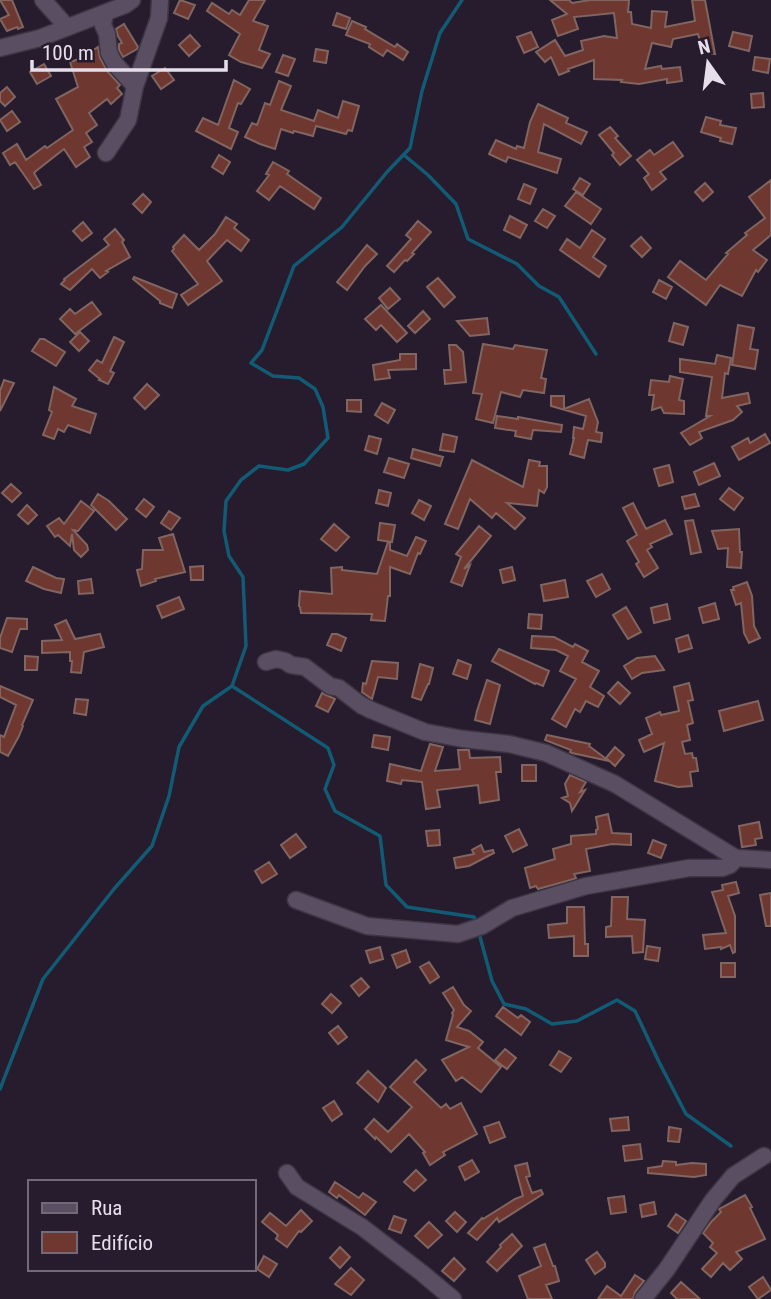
<svg xmlns="http://www.w3.org/2000/svg" width="771" height="1299" font-family="'Roboto Condensed',sans-serif">
<rect width="100%" height="100%" fill="#271c2d"/>
<g fill="none" stroke-linecap="round" stroke-linejoin="round">
<path stroke="#125b75" stroke-width="3.5" d="M 404,155 L 428,175 L 456,204 L 468,239 L 517,264 L 539,286 L 559,297 L 596,354
M 232,686 L 328,748 L 334,765 L 325,789 L 335,811 L 380,836 L 386,885 L 407,907 L 474,917 L 476,922
M 479,933 L 492,981 L 504,1004 L 526,1009 L 552,1024 L 577,1021 L 617,1000 L 635,1011 L 659,1062 L 686,1114 L 731,1146
M 0,1089 L 43,979 L 114,889 L 152,846 L 169,796 L 179,747 L 203,706 L 232,686 L 246,646 L 243,577 L 229,556 L 224,531 L 226,501 L 241,480 L 259,466 L 288,470 L 304,464 L 328,438 L 323,407 L 315,389 L 299,378 L 273,376 L 251,363 L 262,350 L 294,266 L 342,227 L 387,172 L 410,148 L 422,91 L 440,33 L 462,0"/>
</g>
<path fill="#6e3730" stroke="#806561" stroke-width="2" d="M 0,0 L 12,0 L 23,27 L 18,29 L 17,27 L 7,31 L 0,19 L 9,15 Z
M 180,0 L 195,5 L 188,19 L 174,13 Z
M 249,0 L 265,0 L 253,21 L 268,26 L 259,50 L 270,54 L 262,68 L 241,62 L 229,55 L 240,34 L 207,11 L 212,3 L 229,14 L 232,10 L 240,15 Z
M 550,0 L 569,0 L 572,3 L 590,0 L 629,0 L 628,12 L 631,12 L 632,24 L 651,28 L 652,11 L 667,12 L 665,27 L 695,21 L 692,0 L 705,0 L 715,54 L 703,52 L 698,34 L 673,39 L 671,47 L 652,43 L 645,69 L 661,66 L 662,69 L 680,67 L 682,81 L 667,83 L 667,79 L 639,84 L 621,82 L 622,80 L 594,79 L 594,60 L 568,69 L 569,71 L 559,75 L 551,57 L 545,62 L 536,52 L 555,40 L 565,56 L 583,50 L 581,41 L 604,36 L 617,38 L 614,13 L 574,17 L 578,29 L 558,36 L 552,20 L 567,14 Z
M 337,13 L 350,18 L 346,29 L 333,25 Z
M 352,21 L 366,27 L 365,29 L 395,47 L 397,44 L 408,52 L 403,60 L 387,50 L 383,56 L 369,47 L 370,44 L 346,35 Z
M 124,24 L 138,47 L 137,49 L 123,57 L 119,50 L 119,44 L 122,43 L 118,36 L 116,29 Z
M 531,32 L 538,47 L 524,53 L 517,37 Z
M 733,32 L 752,36 L 749,51 L 729,46 Z
M 190,35 L 200,46 L 189,56 L 179,45 Z
M 98,47 L 100,58 L 107,71 L 120,85 L 117,88 L 122,94 L 111,104 L 107,99 L 89,113 L 97,125 L 86,133 L 92,142 L 84,147 L 90,157 L 76,167 L 64,149 L 36,171 L 34,173 L 41,185 L 34,189 L 15,162 L 10,165 L 3,153 L 17,144 L 26,160 L 45,146 L 47,148 L 73,130 L 56,99 L 78,87 L 70,62 L 94,54 L 92,51 Z
M 316,49 L 328,51 L 326,63 L 314,61 Z
M 283,55 L 295,59 L 288,76 L 276,72 Z
M 755,57 L 770,59 L 768,73 L 753,70 Z
M 44,64 L 51,76 L 37,84 L 30,72 Z
M 165,68 L 174,80 L 161,89 L 152,76 Z
M 234,80 L 250,89 L 241,104 L 238,103 L 229,128 L 238,132 L 231,149 L 196,131 L 203,118 L 218,125 Z
M 279,81 L 291,86 L 281,110 L 314,121 L 318,110 L 338,118 L 343,101 L 359,106 L 352,131 L 348,130 L 346,134 L 316,126 L 313,136 L 294,131 L 293,133 L 281,129 L 275,149 L 260,144 L 245,137 L 252,123 L 257,125 L 265,103 L 270,105 Z
M 7,87 L 15,97 L 5,106 L 0,101 L 0,93 Z
M 763,93 L 764,107 L 752,108 L 751,94 Z
M 538,104 L 568,118 L 566,123 L 587,132 L 581,144 L 544,124 L 538,152 L 561,159 L 557,173 L 508,157 L 506,162 L 489,154 L 496,140 L 516,149 L 517,146 L 524,148 L 530,122 Z
M 12,111 L 20,122 L 7,131 L 0,120 Z
M 706,117 L 721,121 L 720,125 L 736,128 L 732,144 L 720,141 L 721,138 L 701,132 Z
M 610,127 L 618,136 L 615,138 L 631,156 L 620,165 L 612,155 L 614,153 L 599,135 Z
M 673,142 L 683,156 L 660,172 L 666,179 L 652,190 L 644,178 L 649,174 L 637,160 L 650,150 L 654,155 Z
M 219,155 L 230,162 L 223,174 L 212,167 Z
M 273,162 L 289,171 L 287,174 L 321,198 L 314,209 L 280,186 L 269,200 L 257,191 L 269,175 L 266,174 Z
M 580,178 L 590,184 L 583,195 L 573,189 Z
M 771,180 L 771,235 L 753,250 L 767,260 L 758,272 L 756,270 L 742,296 L 720,285 L 706,305 L 668,277 L 680,261 L 706,280 L 728,254 L 726,253 L 747,235 L 745,233 L 765,218 L 749,197 Z
M 705,183 L 713,192 L 703,201 L 695,192 Z
M 524,184 L 536,189 L 530,204 L 518,199 Z
M 576,192 L 601,209 L 591,224 L 565,206 Z
M 143,194 L 151,202 L 142,213 L 133,204 Z
M 543,209 L 555,216 L 547,228 L 535,221 Z
M 510,216 L 527,225 L 520,238 L 504,230 Z
M 226,217 L 237,224 L 234,228 L 249,240 L 241,251 L 227,240 L 207,261 L 222,281 L 188,305 L 181,295 L 198,284 L 172,251 L 174,249 L 173,247 L 184,235 L 199,250 L 215,234 Z
M 418,221 L 431,232 L 412,253 L 414,254 L 407,261 L 405,260 L 394,272 L 387,266 L 411,239 L 406,235 Z
M 83,222 L 92,233 L 82,241 L 73,231 Z
M 115,229 L 124,240 L 122,242 L 130,257 L 106,271 L 108,272 L 100,278 L 92,269 L 70,290 L 61,284 L 65,280 L 64,279 L 109,245 L 104,239 Z
M 592,230 L 605,239 L 593,257 L 606,266 L 599,277 L 560,250 L 567,239 L 580,248 Z
M 641,237 L 651,248 L 642,257 L 631,246 Z
M 367,245 L 377,254 L 365,266 L 347,290 L 337,282 Z
M 134,277 L 177,294 L 172,308 L 160,303 L 160,301 L 133,279 Z
M 438,278 L 455,297 L 444,307 L 427,287 Z
M 659,280 L 672,287 L 666,299 L 653,292 Z
M 390,288 L 400,299 L 388,309 L 379,298 Z
M 92,302 L 101,314 L 75,334 L 60,319 L 70,309 L 75,314 Z
M 381,305 L 407,333 L 397,342 L 381,325 L 376,330 L 365,319 Z
M 423,311 L 430,319 L 415,333 L 408,326 Z
M 487,318 L 489,334 L 470,336 L 457,321 Z
M 674,323 L 688,327 L 683,345 L 669,341 Z
M 738,325 L 754,328 L 750,349 L 758,350 L 755,369 L 732,365 Z
M 80,332 L 89,341 L 79,351 L 70,342 Z
M 114,337 L 124,342 L 110,371 L 114,373 L 108,384 L 99,380 L 100,379 L 89,370 L 97,360 L 102,363 Z
M 40,339 L 44,339 L 65,352 L 56,366 L 32,351 Z
M 483,344 L 513,349 L 515,345 L 547,350 L 541,378 L 546,379 L 544,393 L 523,390 L 520,397 L 501,392 L 493,423 L 476,419 L 482,394 L 473,393 Z
M 449,345 L 456,345 L 463,352 L 466,382 L 445,384 L 444,370 L 451,370 Z
M 400,354 L 416,354 L 416,369 L 388,370 L 390,378 L 375,380 L 373,365 L 400,360 Z
M 717,355 L 731,358 L 728,374 L 725,373 L 722,398 L 748,393 L 750,403 L 737,406 L 742,412 L 733,420 L 699,432 L 702,438 L 690,445 L 681,433 L 710,416 L 706,416 L 712,377 L 680,372 L 680,359 L 715,364 Z
M 670,376 L 683,379 L 679,400 L 684,401 L 684,414 L 664,413 L 661,407 L 652,410 L 654,395 L 649,395 L 651,380 L 669,382 Z
M 4,380 L 14,383 L 0,411 L 0,391 Z
M 147,384 L 159,395 L 145,409 L 134,398 Z
M 54,387 L 76,399 L 72,406 L 96,414 L 90,433 L 68,425 L 64,432 L 58,429 L 54,439 L 43,435 L 52,412 L 49,410 Z
M 551,396 L 564,396 L 564,409 L 589,399 L 598,422 L 596,432 L 602,433 L 601,442 L 588,440 L 584,458 L 570,454 L 574,438 L 573,438 L 574,427 L 583,429 L 586,416 L 551,406 Z
M 347,400 L 361,400 L 361,412 L 347,411 Z
M 382,403 L 395,410 L 388,423 L 375,415 Z
M 497,416 L 518,419 L 518,417 L 562,425 L 561,432 L 533,430 L 531,439 L 515,436 L 516,431 L 495,428 Z
M 443,434 L 457,437 L 454,452 L 440,450 Z
M 765,434 L 770,443 L 739,460 L 732,447 L 748,438 L 750,443 Z
M 369,436 L 381,439 L 377,454 L 365,450 Z
M 413,449 L 443,457 L 440,466 L 411,458 Z
M 389,458 L 409,464 L 404,478 L 384,472 Z
M 472,460 L 523,487 L 529,460 L 540,462 L 539,466 L 547,466 L 547,487 L 544,493 L 539,490 L 537,506 L 507,503 L 525,518 L 515,529 L 496,513 L 492,518 L 470,499 L 458,529 L 445,524 Z
M 714,463 L 720,476 L 699,485 L 694,472 Z
M 669,465 L 673,482 L 659,486 L 654,469 Z
M 11,484 L 21,493 L 12,502 L 2,493 Z
M 729,488 L 743,498 L 734,510 L 720,499 Z
M 379,490 L 391,493 L 388,506 L 376,503 Z
M 98,494 L 109,501 L 127,519 L 116,530 L 91,505 Z
M 695,494 L 699,506 L 685,509 L 682,497 Z
M 144,499 L 154,507 L 146,517 L 136,509 Z
M 419,500 L 431,506 L 424,520 L 412,513 Z
M 81,501 L 94,511 L 78,531 L 73,530 L 87,545 L 88,550 L 81,557 L 74,550 L 72,534 L 70,546 L 58,535 L 55,537 L 47,526 L 59,518 L 64,524 Z
M 633,503 L 646,529 L 665,520 L 672,534 L 650,544 L 652,547 L 647,550 L 658,568 L 644,577 L 636,564 L 639,562 L 627,541 L 637,535 L 623,508 Z
M 27,505 L 37,515 L 28,524 L 18,515 Z
M 169,511 L 180,518 L 171,530 L 161,523 Z
M 693,520 L 701,552 L 691,554 L 685,521 Z
M 380,523 L 395,525 L 392,542 L 378,540 Z
M 334,524 L 349,537 L 336,551 L 321,539 Z
M 479,526 L 491,536 L 464,569 L 470,565 L 462,586 L 451,582 L 461,557 L 456,554 Z
M 739,529 L 740,552 L 742,552 L 741,568 L 727,567 L 728,548 L 718,549 L 712,531 Z
M 173,534 L 185,572 L 155,579 L 156,581 L 141,586 L 137,570 L 142,569 L 143,550 L 163,550 L 159,538 Z
M 416,537 L 426,541 L 420,554 L 418,553 L 410,574 L 390,567 L 390,596 L 388,596 L 385,621 L 371,620 L 372,614 L 301,613 L 300,607 L 299,606 L 300,591 L 332,594 L 331,568 L 342,567 L 342,570 L 377,574 L 388,542 L 390,542 L 390,550 L 407,556 Z
M 203,566 L 203,580 L 191,580 L 190,567 Z
M 33,567 L 56,578 L 64,579 L 61,593 L 44,589 L 26,581 Z
M 512,567 L 515,580 L 503,583 L 500,570 Z
M 602,574 L 610,589 L 596,597 L 587,581 Z
M 91,579 L 93,593 L 79,594 L 78,581 Z
M 565,580 L 568,597 L 544,601 L 541,585 Z
M 747,582 L 752,596 L 754,626 L 760,638 L 749,643 L 744,633 L 741,603 L 736,605 L 731,590 L 734,590 L 733,587 Z
M 179,597 L 184,609 L 162,618 L 157,606 Z
M 715,603 L 719,619 L 703,623 L 699,608 Z
M 667,604 L 670,619 L 654,623 L 651,608 Z
M 626,607 L 641,632 L 628,639 L 613,615 Z
M 529,614 L 542,615 L 541,629 L 528,628 Z
M 7,618 L 27,619 L 27,629 L 20,629 L 12,652 L 0,648 L 0,638 Z
M 66,620 L 75,639 L 100,634 L 104,647 L 84,652 L 81,673 L 71,672 L 72,661 L 70,661 L 70,652 L 42,653 L 42,641 L 62,640 L 55,625 Z
M 332,634 L 337,634 L 346,638 L 341,651 L 327,645 Z
M 688,635 L 692,648 L 679,652 L 676,639 Z
M 532,636 L 554,637 L 573,647 L 575,644 L 588,651 L 582,662 L 599,671 L 590,687 L 604,696 L 598,707 L 586,701 L 580,712 L 575,709 L 566,727 L 552,719 L 576,679 L 560,671 L 568,656 L 556,650 L 531,648 Z
M 499,649 L 549,671 L 543,686 L 536,683 L 535,684 L 492,661 Z
M 25,656 L 38,657 L 37,670 L 25,670 Z
M 655,656 L 664,670 L 642,673 L 632,679 L 624,666 L 637,658 Z
M 458,660 L 471,665 L 467,679 L 453,674 Z
M 372,661 L 398,663 L 397,679 L 378,677 L 372,699 L 362,692 L 363,683 L 366,684 Z
M 420,664 L 433,668 L 429,684 L 428,684 L 421,700 L 412,697 Z
M 487,680 L 500,685 L 490,724 L 475,720 L 477,711 Z
M 618,682 L 630,693 L 620,704 L 608,693 Z
M 689,683 L 693,700 L 688,701 L 693,723 L 687,725 L 690,740 L 682,742 L 685,754 L 692,753 L 693,758 L 696,758 L 698,771 L 690,772 L 692,786 L 678,787 L 655,781 L 664,743 L 644,752 L 639,740 L 652,734 L 646,718 L 660,712 L 661,715 L 679,711 L 674,687 Z
M 0,686 L 33,700 L 22,725 L 23,726 L 19,736 L 8,756 L 0,752 L 0,735 L 4,737 L 16,705 L 0,697 Z
M 322,693 L 335,699 L 328,712 L 316,706 Z
M 76,699 L 88,700 L 86,715 L 74,713 Z
M 758,701 L 763,720 L 724,731 L 719,711 Z
M 374,735 L 390,737 L 388,750 L 372,747 Z
M 547,735 L 590,744 L 589,746 L 609,761 L 572,753 L 570,752 L 571,750 L 545,740 Z
M 430,744 L 443,747 L 435,771 L 460,769 L 458,750 L 469,750 L 470,758 L 500,757 L 501,772 L 496,772 L 499,800 L 480,803 L 478,785 L 437,790 L 440,807 L 426,809 L 422,782 L 402,780 L 401,784 L 387,781 L 390,764 L 421,771 Z
M 615,747 L 624,755 L 615,766 L 606,758 Z
M 522,765 L 536,765 L 536,781 L 522,781 Z
M 570,775 L 586,782 L 580,792 L 585,790 L 572,811 L 570,803 L 562,798 L 568,796 L 565,784 Z
M 608,814 L 612,833 L 631,834 L 631,845 L 612,844 L 586,849 L 590,871 L 574,874 L 576,878 L 574,879 L 538,889 L 536,886 L 530,888 L 525,868 L 555,859 L 553,849 L 571,844 L 571,836 L 596,834 L 596,830 L 598,829 L 596,817 Z
M 759,822 L 762,838 L 755,839 L 756,845 L 742,847 L 739,826 Z
M 519,829 L 527,845 L 513,852 L 505,836 Z
M 439,830 L 440,845 L 428,846 L 426,831 Z
M 296,834 L 306,847 L 290,858 L 281,845 Z
M 653,840 L 666,845 L 661,858 L 648,853 Z
M 481,845 L 484,852 L 493,850 L 494,853 L 469,866 L 456,868 L 454,858 L 474,854 L 472,850 Z
M 269,862 L 277,874 L 262,883 L 255,871 Z
M 736,882 L 739,893 L 728,896 L 735,916 L 735,952 L 733,953 L 730,945 L 721,949 L 721,947 L 705,949 L 703,935 L 726,933 L 712,892 L 723,890 L 722,885 Z
M 771,893 L 771,926 L 766,926 L 760,895 Z
M 612,897 L 628,897 L 627,919 L 645,920 L 643,952 L 633,953 L 632,936 L 606,937 L 606,927 L 611,926 Z
M 567,907 L 584,907 L 585,944 L 588,944 L 588,956 L 574,956 L 574,936 L 549,938 L 548,925 L 567,923 Z
M 647,946 L 660,948 L 658,961 L 645,959 Z
M 380,947 L 383,959 L 370,963 L 366,951 Z
M 406,950 L 410,962 L 397,968 L 392,955 Z
M 429,962 L 439,977 L 430,983 L 420,967 Z
M 721,963 L 735,963 L 735,977 L 721,977 Z
M 361,978 L 369,987 L 359,996 L 351,986 Z
M 453,987 L 464,1005 L 471,1011 L 457,1027 L 469,1031 L 483,1042 L 478,1048 L 501,1067 L 481,1092 L 462,1077 L 456,1081 L 442,1060 L 469,1047 L 446,1040 L 453,1015 L 452,1013 L 454,1010 L 443,993 Z
M 331,994 L 341,1003 L 332,1013 L 322,1004 Z
M 503,1007 L 518,1018 L 521,1015 L 530,1022 L 521,1035 L 496,1016 Z
M 338,1026 L 347,1037 L 338,1044 L 329,1033 Z
M 505,1049 L 516,1058 L 507,1069 L 495,1060 Z
M 559,1051 L 571,1058 L 561,1072 L 550,1065 Z
M 416,1060 L 426,1070 L 414,1082 L 441,1108 L 446,1104 L 450,1109 L 461,1103 L 477,1134 L 443,1152 L 445,1155 L 430,1165 L 423,1153 L 425,1152 L 409,1134 L 391,1152 L 376,1137 L 375,1139 L 365,1129 L 374,1119 L 388,1132 L 412,1107 L 390,1087 Z
M 368,1071 L 386,1088 L 378,1102 L 357,1083 Z
M 334,1101 L 342,1114 L 332,1121 L 323,1108 Z
M 628,1117 L 629,1130 L 612,1131 L 610,1119 Z
M 499,1122 L 505,1137 L 490,1143 L 484,1127 Z
M 669,1127 L 681,1129 L 679,1142 L 668,1141 Z
M 640,1144 L 642,1159 L 625,1161 L 623,1146 Z
M 472,1160 L 479,1172 L 465,1180 L 459,1167 Z
M 663,1161 L 676,1162 L 676,1165 L 692,1163 L 706,1164 L 706,1175 L 694,1177 L 648,1173 L 648,1168 L 662,1166 Z
M 527,1163 L 530,1176 L 526,1177 L 532,1193 L 541,1190 L 543,1194 L 499,1222 L 497,1218 L 477,1240 L 468,1233 L 482,1218 L 483,1219 L 515,1199 L 523,1196 L 515,1166 Z
M 416,1170 L 426,1180 L 414,1191 L 404,1182 Z
M 335,1182 L 359,1198 L 363,1193 L 376,1202 L 365,1215 L 339,1195 L 337,1198 L 329,1192 Z
M 745,1195 L 752,1207 L 750,1208 L 765,1239 L 736,1252 L 742,1259 L 730,1270 L 723,1263 L 711,1277 L 702,1269 L 717,1253 L 710,1247 L 713,1243 L 703,1233 L 712,1221 L 721,1212 L 719,1209 Z
M 624,1196 L 626,1212 L 611,1214 L 608,1198 Z
M 654,1202 L 656,1214 L 642,1217 L 640,1205 Z
M 301,1210 L 312,1221 L 301,1232 L 299,1231 L 287,1247 L 276,1239 L 278,1235 L 262,1222 L 270,1213 L 286,1226 Z
M 455,1212 L 466,1222 L 457,1232 L 446,1221 Z
M 676,1214 L 686,1221 L 678,1233 L 668,1226 Z
M 394,1216 L 406,1220 L 401,1233 L 389,1229 Z
M 429,1222 L 442,1235 L 428,1248 L 415,1236 Z
M 512,1234 L 522,1246 L 497,1271 L 487,1262 L 501,1247 L 500,1245 Z
M 545,1244 L 553,1266 L 555,1266 L 559,1281 L 546,1285 L 552,1299 L 528,1299 L 519,1276 L 541,1266 L 534,1248 Z
M 340,1247 L 350,1257 L 340,1268 L 330,1258 Z
M 597,1252 L 605,1263 L 605,1267 L 595,1274 L 586,1260 Z
M 264,1256 L 277,1264 L 269,1277 L 257,1269 Z
M 454,1258 L 465,1269 L 454,1281 L 442,1271 Z
M 351,1268 L 364,1280 L 351,1295 L 335,1284 Z
M 635,1275 L 644,1281 L 635,1292 L 633,1299 L 598,1299 L 607,1286 L 621,1296 Z
M 763,1277 L 771,1290 L 758,1299 L 749,1287 Z
M 681,1282 L 700,1299 L 677,1299 L 671,1293 Z"/>
<g fill="none" stroke-linecap="round" stroke-linejoin="round">
<defs>
<path id="minor" d="M 43,0 L 67,27
M 105,13 L 103,25 L 107,34 L 109,53 L 115,64 L 135,86
M 0,48 L 40,38 L 125,5 L 132,0
M 106,153 L 128,120 L 135,86 L 159,18 L 160,0
M 266,662 L 276,659 L 285,661 L 291,665 L 305,667 L 330,686 L 339,688 L 361,705 L 371,710 L 425,732 L 463,739 L 509,744 L 546,753 L 615,784 L 736,858 L 771,860
M 296,900 L 367,926 L 458,934 L 482,926 L 512,908 L 586,886 L 689,868 L 722,868 L 730,865 L 736,858
M 287,1173 L 297,1187 L 362,1227 L 422,1273 L 453,1299
M 643,1299 L 667,1269 L 713,1200 L 733,1176 L 764,1156"/>
</defs>
<use href="#minor" stroke="#3e3644" stroke-width="19"/>
<use href="#minor" stroke="#5a4e62" stroke-width="16"/>
</g>
<rect x="28" y="1180" width="228" height="91" fill="#271c2d" stroke="#736a79" stroke-width="2"/>
<rect x="42" y="1203" width="35" height="10" fill="#5a4e62" stroke="#736a79" stroke-width="2"/>
<text x="91" y="1215" font-size="21" fill="#e6dfeb">Rua</text>
<rect x="42" y="1232" width="35" height="21" fill="#6e3730" stroke="#736a79" stroke-width="2"/>
<text x="91" y="1250" font-size="21" fill="#e6dfeb">Edifício</text>
<g transform="translate(708 63) rotate(346)" stroke="#271c2d" stroke-width="5" paint-order="stroke">
<path d="M0-5L12 26L0 18L-12 26Z" fill="#e6dfeb"/>
<text y="-10" font-size="19" font-weight="bold" text-anchor="middle" fill="#e6dfeb">N</text>
</g>
<path d="M32 60v10h194v-10" fill="none" stroke="#e6dfeb" stroke-width="3.5"/>
<text x="42" y="60" font-size="21" fill="#e6dfeb" stroke="#271c2d" stroke-width="5" paint-order="stroke">100 m</text>
</svg>
